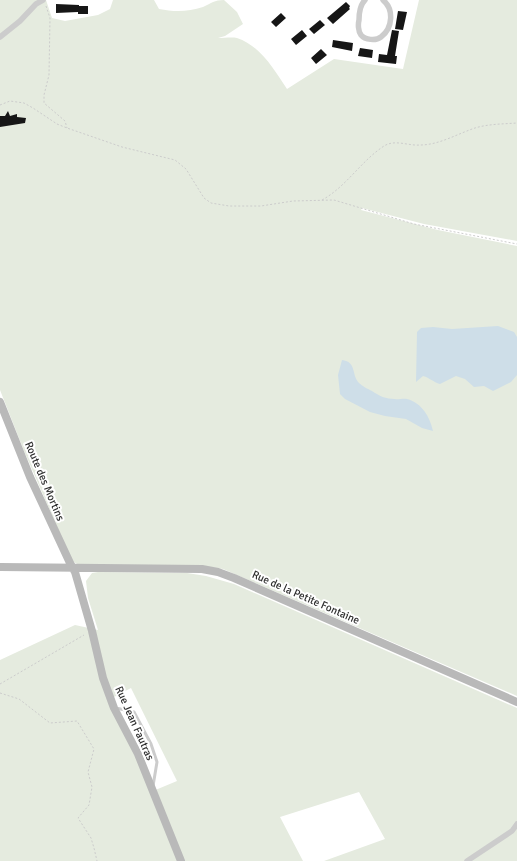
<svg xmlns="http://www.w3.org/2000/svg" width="517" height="861" font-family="Signika,sans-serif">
<rect width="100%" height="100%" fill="#fff"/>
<path fill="#e5ebdf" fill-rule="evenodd" d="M 0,0 L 46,0 L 52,18 L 65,21 L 98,15 L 110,9 L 113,0 L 154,0 L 159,9 C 174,12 188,12 203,7 C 212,3 214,0 224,0 L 237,12 L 243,24 L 225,36 L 218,38 C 224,38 232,37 237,38 C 261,46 274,70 287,89 L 334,59 L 403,69 L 419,0 L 517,0 L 517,241 L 424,224 L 362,208 L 361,210 L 438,230 L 517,246 L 517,696 L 223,569 L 203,566 L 79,565 L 72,561 L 24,451 L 0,390 Z
M 98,572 L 187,573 L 206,576 L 234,584 L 517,708 L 517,861 L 324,861 L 385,839 L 359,792 L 280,817 L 303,861 L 0,861 L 0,660 L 75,625 L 98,630 L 88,598 L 86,581 L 92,573 ZM 131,688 L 177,781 L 153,791 L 112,698 Z"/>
<path fill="#cedee8" d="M 498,326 L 514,332 L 517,337 L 517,375 L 511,382 L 493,391 L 484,386 L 474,387 L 465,379 L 456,376 L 440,384 C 433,382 430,378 423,376 L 416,382 L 417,332 L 421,328 L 433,327 L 452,329 Z
M 342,360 C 357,362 351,374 359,383 C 362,386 368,389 372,391 C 379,396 386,399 395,399 C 398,400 403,398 407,399 C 422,403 430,417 433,431 L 422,428 L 406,419 L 385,416 L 370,412 L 345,399 L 340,394 L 338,375 Z"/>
<path fill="#161616" d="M 346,2 L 350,6 L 349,8 L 350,9 L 333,24 L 327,18 Z
M 56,4 L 79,5 L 79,6 L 88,6 L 88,14 L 78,14 L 78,12 L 56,13 Z
M 398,11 L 407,12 L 403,30 L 395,29 Z
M 281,13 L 286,18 L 276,27 L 271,22 Z
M 320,20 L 325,25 L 314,34 L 309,29 Z
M 302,30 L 307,36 L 296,45 L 291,39 Z
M 392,30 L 399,31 L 395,56 L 397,56 L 396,64 L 378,62 L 379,54 L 387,55 Z
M 333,40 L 353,43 L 352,51 L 332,47 Z
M 360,48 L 373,50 L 372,58 L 358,56 Z
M 321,49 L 327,55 L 316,64 L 311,58 Z
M 8,111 L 10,116 L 17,114 L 17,117 L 26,118 L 25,123 L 0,127 L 0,116 L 5,116 Z"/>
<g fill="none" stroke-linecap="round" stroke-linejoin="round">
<path stroke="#ccc" stroke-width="1" stroke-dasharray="2 2" stroke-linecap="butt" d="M 46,6 L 50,18 L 49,75 L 44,95 L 44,103 L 65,121 L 67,128
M 0,105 L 10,101 L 24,103 L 33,108 L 57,124 L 67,128 L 122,147 L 175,160 L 186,169 L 204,198 L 211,203 L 229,206 L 261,206 L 293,201 L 334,200 L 414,224 L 517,244
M 322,200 C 346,187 361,161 384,146 C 395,139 408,146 420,145 C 439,145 457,134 475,128 C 488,124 503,124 517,123
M 0,684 L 84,635
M 0,693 L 19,699 L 50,723 L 77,721 L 94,749 L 88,772 L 92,787 L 89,805 L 78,818 L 91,838 L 94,848 L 97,861"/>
<path stroke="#ccc" stroke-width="3" d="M 116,708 L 134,712 L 151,744 L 157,762 L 153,786"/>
<path stroke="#ccc" stroke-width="5.5" d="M 365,0 C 360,5 359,13 359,20 C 358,24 358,31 361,35 C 365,40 376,41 381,37 C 393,28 394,9 383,0
M 0,37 L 20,21 L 36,4 L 43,0
M 467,861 L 512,831 L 517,824"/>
<path stroke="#b9b9b9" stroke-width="8" d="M 0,402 L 30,477 L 70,563 L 75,572 L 92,631 L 103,678 L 114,708 L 138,754 L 181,861
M 0,567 L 202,569 L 218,572 L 234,578 L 517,702"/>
</g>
<g text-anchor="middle" stroke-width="4" stroke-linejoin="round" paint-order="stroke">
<g font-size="11" fill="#2f2f2f" stroke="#fff">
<text transform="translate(45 481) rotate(67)" y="4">Route des Mortins</text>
<text transform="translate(306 597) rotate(24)" y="4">Rue de la Petite Fontaine</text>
<text transform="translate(135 723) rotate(66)" y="4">Rue Jean Fautras</text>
</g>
</g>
</svg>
